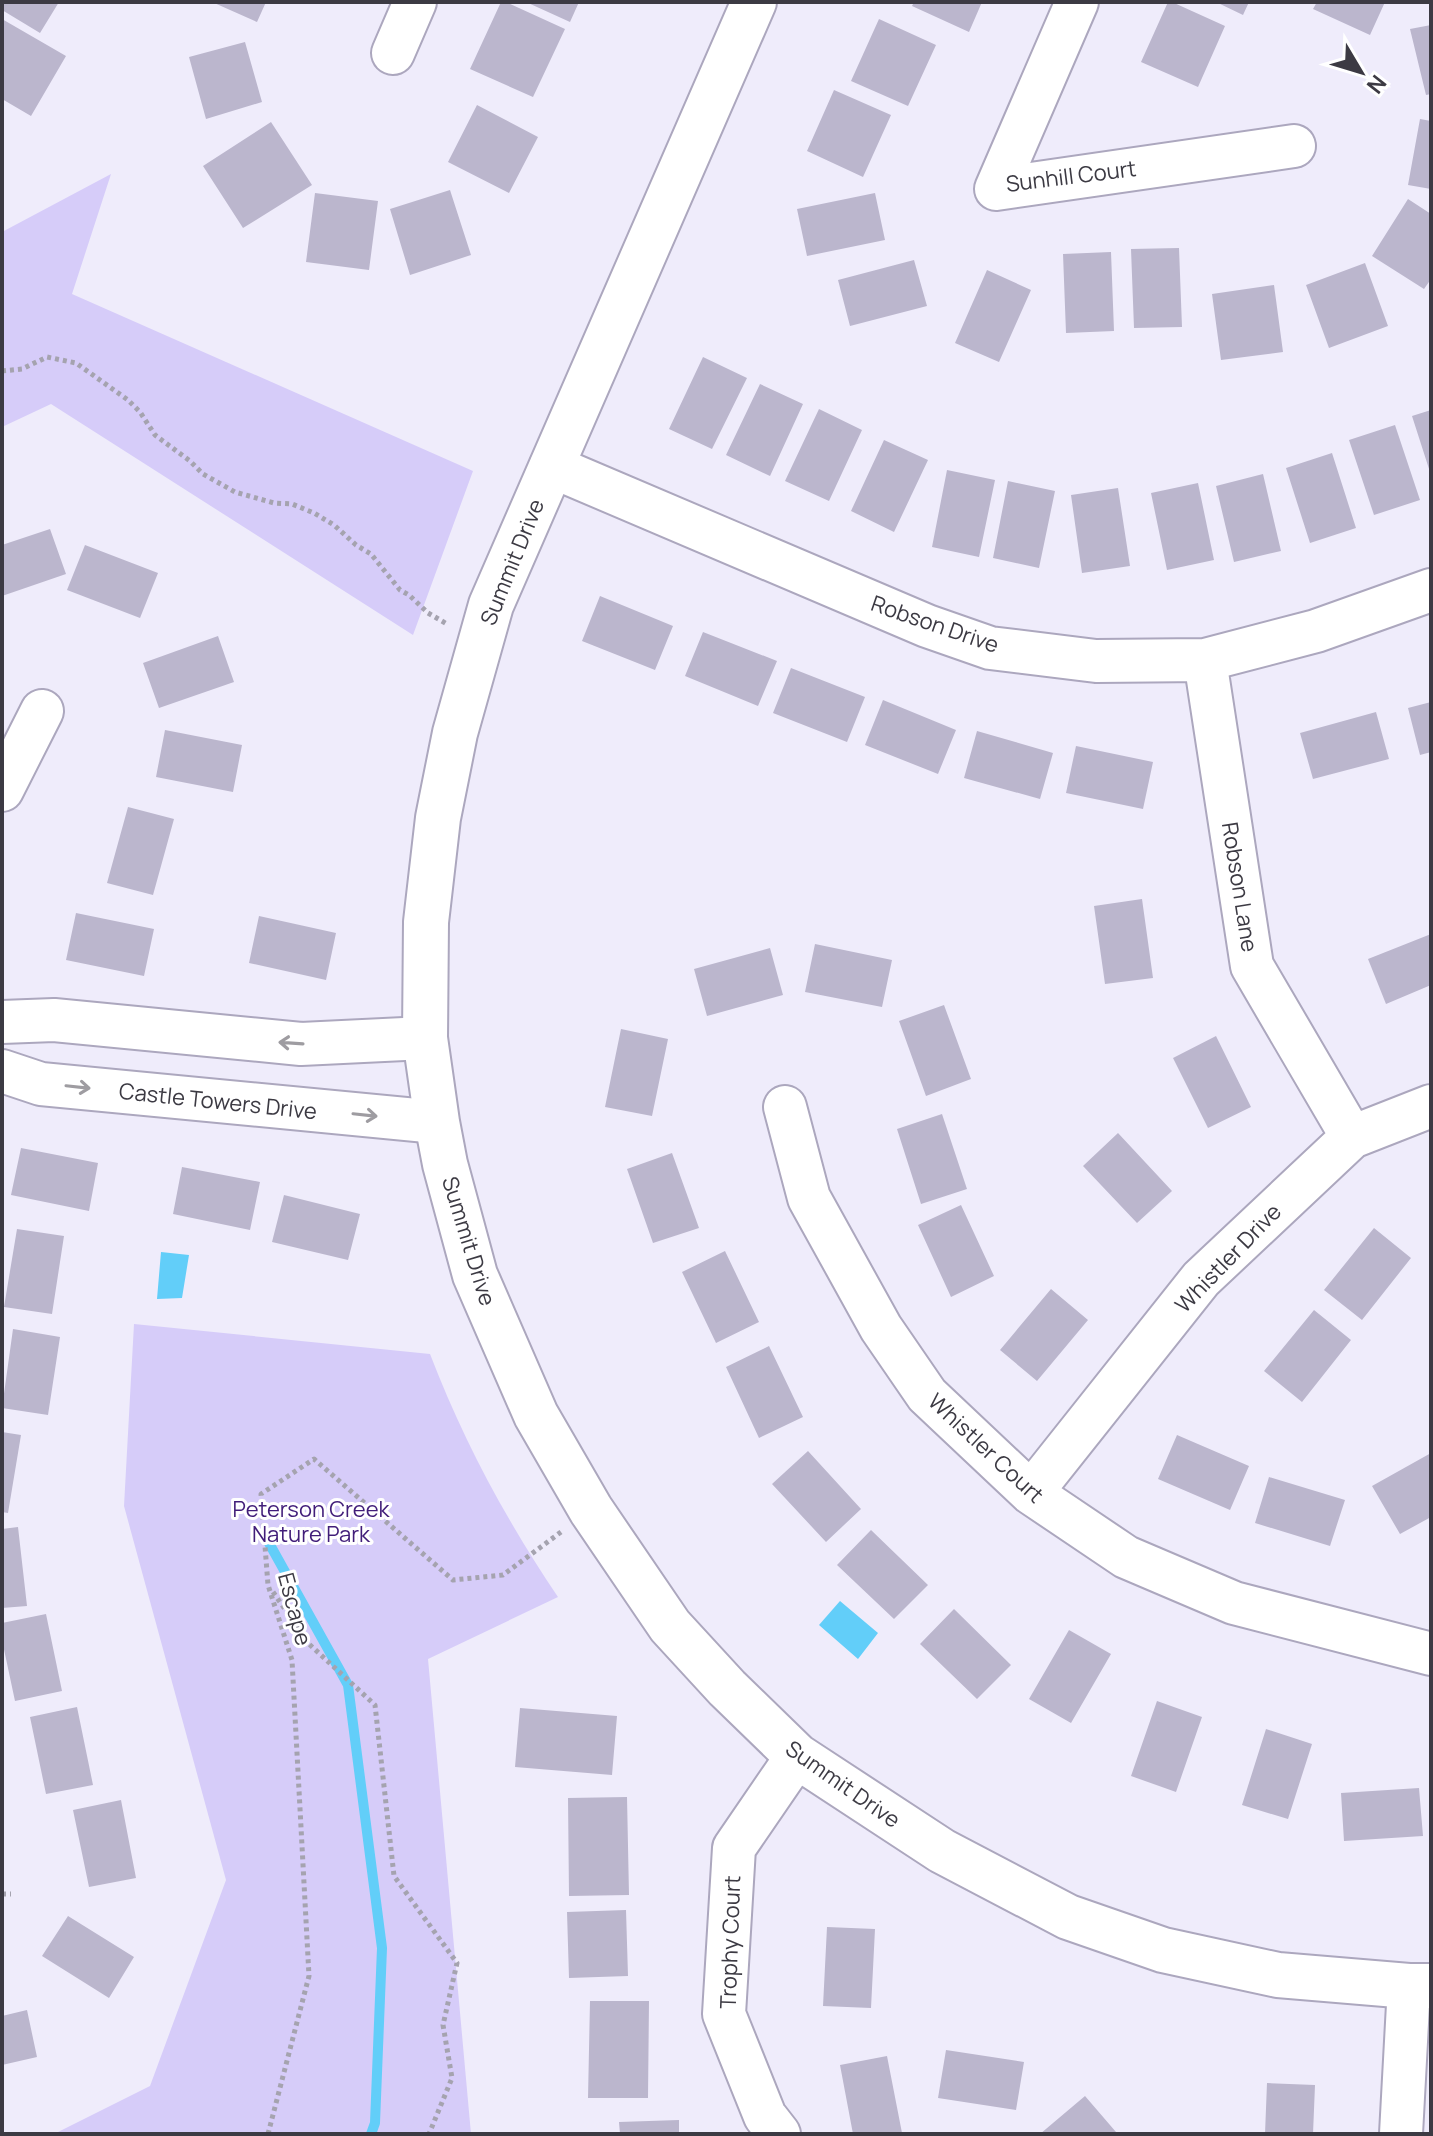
<svg xmlns="http://www.w3.org/2000/svg" width="1433" height="2136" font-family="Manrope,sans-serif">
<rect width="100%" height="100%" fill="#efecfb"/>
<path fill="#d6ccf9" d="M 111,174 L 72,294 L 473,471 L 413,635 L 51,404 L 2,427 L 2,232 Z
M 134,1324 L 430,1354 C 463,1440 506,1520 558,1597 L 428,1659 L 471,2134 L 54,2134 L 150,2086 L 226,1880 L 124,1506 Z"/>
<path fill="#62cef9" d="M 161,1252 L 189,1255 L 182,1298 L 157,1299 Z
M 840,1601 L 878,1633 L 858,1659 L 819,1625 Z"/>
<g fill="none" stroke-linecap="round" stroke-linejoin="round">
<path stroke="#62cef9" stroke-width="10" d="M 269,1543 L 348,1685 L 382,1948 L 375,2123 L 371,2134"/>
</g>
<path fill="#bbb6cd" d="M 2,2 L 59,2 L 40,33 L 2,10 Z
M 212,2 L 266,2 L 257,22 Z
M 501,2 L 506,2 L 565,29 L 533,97 L 470,69 Z
M 526,2 L 579,2 L 570,22 Z
M 914,2 L 982,2 L 969,32 L 912,6 Z
M 1168,2 L 1172,2 L 1225,26 L 1198,87 L 1141,62 Z
M 1216,2 L 1249,2 L 1243,15 Z
M 1317,2 L 1385,2 L 1370,35 L 1313,9 Z
M 2,19 L 66,56 L 31,116 L 2,99 Z
M 879,19 L 936,45 L 908,106 L 851,81 Z
M 1431,25 L 1431,94 L 1426,95 L 1410,29 Z
M 245,42 L 262,102 L 206,119 L 189,57 Z
M 834,90 L 891,115 L 863,177 L 807,151 Z
M 477,105 L 538,137 L 509,193 L 448,162 Z
M 1420,119 L 1431,121 L 1431,189 L 1408,185 Z
M 271,122 L 312,185 L 243,228 L 203,166 Z
M 450,190 L 471,255 L 410,275 L 390,209 Z
M 315,193 L 378,201 L 369,270 L 306,262 Z
M 875,193 L 885,240 L 807,256 L 797,209 Z
M 1408,199 L 1431,214 L 1431,279 L 1424,289 L 1372,256 Z
M 1179,248 L 1182,327 L 1134,328 L 1131,249 Z
M 1111,252 L 1114,331 L 1066,333 L 1063,254 Z
M 914,260 L 927,306 L 850,326 L 838,280 Z
M 1365,263 L 1388,326 L 1329,348 L 1306,285 Z
M 987,270 L 1031,290 L 999,362 L 955,343 Z
M 1274,285 L 1283,352 L 1221,360 L 1212,294 Z
M 703,357 L 747,378 L 712,449 L 669,429 Z
M 760,384 L 803,404 L 770,476 L 726,455 Z
M 819,409 L 862,430 L 829,501 L 785,481 Z
M 1431,410 L 1431,472 L 1430,472 L 1412,416 Z
M 1395,425 L 1420,500 L 1374,515 L 1349,440 Z
M 884,440 L 928,460 L 894,532 L 851,511 Z
M 1332,453 L 1356,528 L 1310,543 L 1286,468 Z
M 947,470 L 995,480 L 979,557 L 932,547 Z
M 1263,474 L 1281,551 L 1234,562 L 1216,486 Z
M 1008,481 L 1055,491 L 1039,568 L 993,558 Z
M 1198,483 L 1214,560 L 1167,570 L 1151,493 Z
M 1118,488 L 1130,566 L 1082,573 L 1071,495 Z
M 50,529 L 66,574 L 2,596 L 2,545 Z
M 85,545 L 158,573 L 140,618 L 67,590 Z
M 600,596 L 673,626 L 655,670 L 582,641 Z
M 703,632 L 777,661 L 758,706 L 685,676 Z
M 218,636 L 234,682 L 159,708 L 143,663 Z
M 791,668 L 865,697 L 847,742 L 773,713 Z
M 883,700 L 956,730 L 938,774 L 865,745 Z
M 1431,702 L 1431,752 L 1420,755 L 1408,708 Z
M 1376,712 L 1389,759 L 1313,779 L 1300,733 Z
M 165,730 L 242,745 L 233,792 L 156,777 Z
M 977,731 L 1053,753 L 1040,799 L 964,778 Z
M 1076,746 L 1153,762 L 1143,809 L 1066,793 Z
M 128,807 L 174,819 L 153,895 L 107,883 Z
M 1142,899 L 1153,978 L 1105,984 L 1094,906 Z
M 76,913 L 154,929 L 144,976 L 66,960 Z
M 259,916 L 336,933 L 326,980 L 249,963 Z
M 1431,934 L 1431,985 L 1386,1004 L 1368,959 Z
M 815,944 L 892,960 L 882,1007 L 805,992 Z
M 770,948 L 783,995 L 707,1016 L 694,969 Z
M 944,1005 L 971,1079 L 926,1096 L 899,1021 Z
M 621,1029 L 668,1039 L 652,1116 L 605,1107 Z
M 1216,1036 L 1251,1107 L 1208,1128 L 1173,1058 Z
M 942,1114 L 967,1189 L 921,1204 L 897,1129 Z
M 1118,1133 L 1172,1191 L 1137,1223 L 1083,1166 Z
M 21,1148 L 98,1163 L 89,1211 L 11,1195 Z
M 672,1153 L 699,1228 L 653,1243 L 627,1169 Z
M 182,1167 L 260,1182 L 250,1230 L 173,1214 Z
M 284,1195 L 360,1214 L 348,1260 L 272,1242 Z
M 961,1205 L 994,1276 L 951,1297 L 918,1225 Z
M 1374,1228 L 1411,1258 L 1362,1320 L 1324,1290 Z
M 17,1229 L 64,1236 L 52,1314 L 4,1307 Z
M 725,1251 L 759,1322 L 716,1343 L 682,1272 Z
M 1051,1289 L 1088,1320 L 1037,1381 L 1000,1350 Z
M 1314,1310 L 1351,1340 L 1302,1402 L 1264,1371 Z
M 13,1329 L 60,1337 L 48,1415 L 2,1408 Z
M 769,1346 L 803,1417 L 759,1438 L 726,1367 Z
M 2,1432 L 21,1435 L 8,1513 L 2,1512 Z
M 1177,1435 L 1249,1466 L 1230,1510 L 1158,1479 Z
M 808,1451 L 861,1509 L 826,1542 L 772,1484 Z
M 1431,1453 L 1431,1517 L 1400,1534 L 1372,1486 Z
M 1269,1477 L 1345,1500 L 1330,1546 L 1255,1523 Z
M 18,1527 L 27,1606 L 2,1608 L 2,1529 Z
M 871,1530 L 928,1585 L 894,1619 L 837,1565 Z
M 954,1609 L 1011,1665 L 977,1699 L 920,1644 Z
M 46,1614 L 62,1691 L 15,1701 L 2,1640 L 2,1623 Z
M 1069,1630 L 1111,1654 L 1071,1723 L 1029,1699 Z
M 1157,1701 L 1202,1717 L 1176,1792 L 1131,1776 Z
M 77,1707 L 93,1785 L 46,1794 L 30,1717 Z
M 520,1708 L 617,1716 L 612,1775 L 515,1767 Z
M 1266,1729 L 1312,1744 L 1288,1819 L 1242,1805 Z
M 1419,1788 L 1423,1836 L 1344,1841 L 1341,1793 Z
M 627,1797 L 629,1895 L 569,1896 L 568,1798 Z
M 121,1800 L 136,1878 L 89,1887 L 73,1810 Z
M 626,1910 L 628,1976 L 569,1978 L 567,1912 Z
M 68,1916 L 134,1957 L 109,1998 L 42,1956 Z
M 827,1927 L 875,1929 L 871,2008 L 823,2006 Z
M 590,2001 L 649,2001 L 648,2098 L 588,2098 Z
M 27,2010 L 37,2057 L 2,2065 L 2,2016 Z
M 946,2050 L 1024,2062 L 1016,2110 L 938,2098 Z
M 887,2056 L 902,2133 L 853,2134 L 840,2065 Z
M 1267,2083 L 1315,2085 L 1313,2134 L 1265,2134 Z
M 1085,2096 L 1116,2132 L 1114,2134 L 1040,2134 Z
M 679,2120 L 679,2134 L 620,2134 L 619,2122 Z"/>
<g fill="none" stroke-linecap="round" stroke-linejoin="round">
<defs>
<path id="street" d="M 1077,2 L 996,189 L 1294,146
M 393,53 L 415,2
M 551,466 L 927,626 L 990,648 L 1096,661 L 1205,660 L 1316,631 L 1431,590
M 1205,660 L 1252,966 L 1352,1137
M 2,790 L 42,711
M 2,1022 L 54,1020 L 301,1044 L 425,1038
M 2,1071 L 41,1084 L 437,1122
M 785,1107 L 809,1198 L 881,1328 L 927,1395 L 1031,1493 L 1126,1557 L 1234,1603 L 1431,1654
M 1031,1493 L 1201,1279 L 1352,1137 L 1431,1106
M 779,2134 L 765,2116 L 724,2014 L 734,1848 L 797,1756
M 1401,2134 L 1409,1986"/>
<path id="secondary" d="M 754,2 L 491,605 L 455,733 L 438,818 L 426,922 L 425,1038 L 437,1122 L 445,1164 L 475,1275 L 536,1415 L 591,1510 L 670,1626 L 727,1688 L 797,1756 L 942,1851 L 1068,1917 L 1163,1950 L 1278,1975 L 1409,1986 L 1431,1986"/>
</defs>
<use href="#street" stroke="#aca7be" stroke-width="46"/>
<use href="#secondary" stroke="#aca7be" stroke-width="48"/>
<path stroke="#a5a3af" stroke-width="5" stroke-dasharray="4 4" stroke-linecap="butt" d="M 2,371 L 22,369 L 47,357 L 76,363 L 128,400 L 140,412 L 155,435 L 190,461 L 203,474 L 235,492 L 274,503 L 292,504 L 314,513 L 334,525 L 356,545 L 371,554 L 400,590 L 409,595 L 428,613 L 447,624
M 273,1592 L 309,1644 L 375,1705 L 394,1876 L 457,1963 L 443,2025 L 452,2078 L 429,2134
M 2,1894 L 11,1894
M 268,2134 L 309,1976 L 292,1660 L 268,1585 L 261,1494 L 314,1459 L 453,1580 L 503,1575 L 561,1532"/>
<use href="#street" stroke="#fff" stroke-width="42"/>
<use href="#secondary" stroke="#fff" stroke-width="44"/>
</g>
<defs><path id="oneway-shaft" d="M-6 0H5M1.5-3L5.5 0L1.5 3" fill="none" stroke-width="1.6" stroke-linecap="round" stroke-linejoin="round" transform="scale(2)"/></defs>
<g stroke="#9e9ca1">
<use href="#oneway-shaft" transform="translate(291 1043) rotate(-176)"/>
<use href="#oneway-shaft" transform="translate(78 1087) rotate(6)"/>
<use href="#oneway-shaft" transform="translate(365 1115) rotate(6)"/>
</g>
<g text-anchor="middle" stroke-width="6" stroke-linejoin="round" paint-order="stroke">
<g font-size="22" fill="#3c3a43" stroke="#fff">
<text transform="translate(1071 176) rotate(-7)" y="8">Sunhill Court</text>
<text transform="translate(512 562) rotate(-68)" y="8">Summit Drive</text>
<text transform="translate(935 624) rotate(19)" y="8">Robson Drive</text>
<text transform="translate(1240 887) rotate(81)" y="8">Robson Lane</text>
<text transform="translate(218 1101) rotate(6)" y="8">Castle Towers Drive</text>
<text transform="translate(469 1241) rotate(73)" y="8">Summit Drive</text>
<text transform="translate(1228 1258) rotate(-46)" y="8">Whistler Drive</text>
<text transform="translate(986 1448) rotate(43)" y="8">Whistler Court</text>
<text transform="translate(295 1609) rotate(75)" y="8">Escape</text>
<text transform="translate(843 1784) rotate(35)" y="8">Summit Drive</text>
<text transform="translate(730 1942) rotate(-88)" y="8">Trophy Court</text>
</g>
<g font-size="22" fill="#411d79" stroke="#fff">
<text x="311" y="1517">Peterson Creek<tspan x="311" dy="25">Nature Park</tspan></text>
</g>
</g>
<rect width="1433" height="2136" fill="none" stroke="#3c3a43" stroke-width="8"/>
<g transform="translate(1361 72) rotate(128)" stroke="#ffffff" stroke-width="6" paint-order="stroke">
<path d="M0-6L14 30L0 20L-14 30Z" fill="#3c3a43"/>
<text y="-12" font-size="22" font-weight="bold" text-anchor="middle" fill="#3c3a43">N</text>
</g>
</svg>
